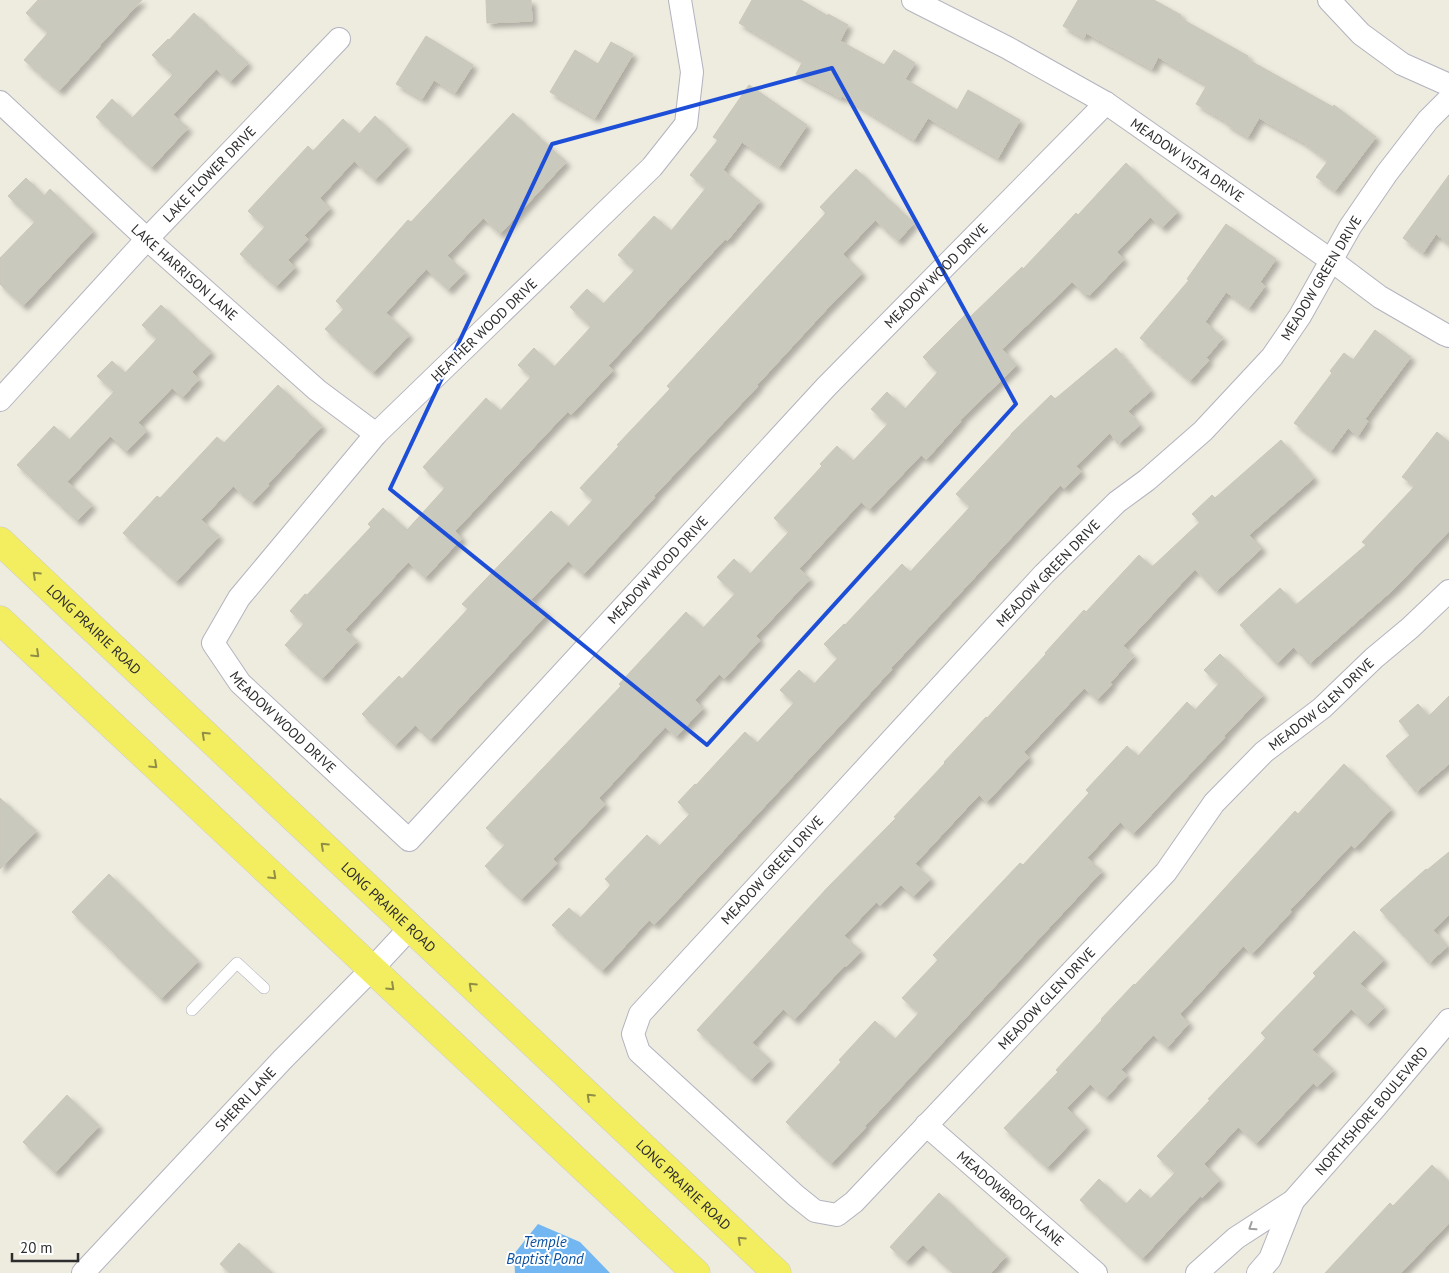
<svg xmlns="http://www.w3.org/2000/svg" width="1449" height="1273" font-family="'PT Sans',sans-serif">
<defs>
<filter id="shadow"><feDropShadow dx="4.5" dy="4.5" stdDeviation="2.5" flood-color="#0004"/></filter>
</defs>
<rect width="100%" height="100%" fill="#eeebdf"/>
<path fill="#72b7f1" d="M 538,1224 L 580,1242 L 610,1273 L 515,1273 L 514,1254 Z"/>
<path fill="#cac9be" stroke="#cac7b9" filter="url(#shadow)" d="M 38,0 L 142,0 L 100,45 L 100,46 L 59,91 L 24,60 L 48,33 L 26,13 Z
M 486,0 L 531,0 L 532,21 L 487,23 Z
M 752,0 L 801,0 L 828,16 L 828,14 L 848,25 L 840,41 L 884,65 L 894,50 L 915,63 L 905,79 L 957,110 L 968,90 L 1020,120 L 998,158 L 928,118 L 914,140 L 842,96 L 841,98 L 796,74 L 803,61 L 739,23 Z
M 1078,0 L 1154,0 L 1181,15 L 1180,18 L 1248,56 L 1247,59 L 1333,107 L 1334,105 L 1376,137 L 1335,191 L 1316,177 L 1328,161 L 1303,142 L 1259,118 L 1248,137 L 1226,124 L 1227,122 L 1196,104 L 1207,85 L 1158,57 L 1152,69 L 1086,33 L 1084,38 L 1063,26 Z
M 194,13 L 248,63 L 230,82 L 216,69 L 173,115 L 188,128 L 151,168 L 96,117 L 112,99 L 132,118 L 173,75 L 152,55 L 168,39 L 169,40 Z
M 426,36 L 473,65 L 455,93 L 434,80 L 422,99 L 396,84 Z
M 611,42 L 633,54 L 595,118 L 550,92 L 575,50 L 598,64 Z
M 749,85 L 807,125 L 779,167 L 742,142 L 723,170 L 760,201 L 727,241 L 725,239 L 608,366 L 613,370 L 571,415 L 568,411 L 455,531 L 462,538 L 425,578 L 408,562 L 345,630 L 357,641 L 322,679 L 285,645 L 304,624 L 290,611 L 305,594 L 307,595 L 371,527 L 368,524 L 383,508 L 407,530 L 445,488 L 423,467 L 486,398 L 500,411 L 531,377 L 518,365 L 534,348 L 554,367 L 591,327 L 570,307 L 587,289 L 603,304 L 635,270 L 618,255 L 654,216 L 671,231 L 706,188 L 690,175 L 718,140 L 713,137 Z
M 513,113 L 566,162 L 500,234 L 483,218 L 447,256 L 465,272 L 448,290 L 426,269 L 386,313 L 409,335 L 373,373 L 325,329 L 344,309 L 336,301 L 408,220 L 411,222 Z
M 375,116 L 407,146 L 375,180 L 354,161 L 320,198 L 330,208 L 304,236 L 308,239 L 288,260 L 295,267 L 276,287 L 240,254 L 265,227 L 248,211 L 308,146 L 313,151 L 343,119 L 359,134 Z
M 1126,163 L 1178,212 L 1162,228 L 1150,217 L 1117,252 L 1124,259 L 1090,295 L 1088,294 L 1086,296 L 1072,282 L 1002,349 L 1017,365 L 960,420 L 961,421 L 926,460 L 921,455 L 869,510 L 861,502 L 799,569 L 810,579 L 756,636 L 760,640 L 724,679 L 719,674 L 695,700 L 703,708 L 676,737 L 665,727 L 599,798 L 605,804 L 553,859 L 557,863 L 521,900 L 485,866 L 505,845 L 486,828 L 621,686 L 619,684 L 686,612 L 703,628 L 735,594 L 717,577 L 734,559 L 750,574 L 789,532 L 774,518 L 822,466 L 820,464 L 837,446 L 853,461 L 888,424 L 871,409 L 887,392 L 905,409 L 938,372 L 923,357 L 967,313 L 970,317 L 1022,267 L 1023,269 L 1076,213 L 1078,215 Z
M 856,169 L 914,223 L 898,241 L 875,220 L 843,254 L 862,273 L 826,310 L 757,385 L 758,386 L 654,496 L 655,497 L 583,575 L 568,561 L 531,600 L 547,614 L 430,740 L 415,725 L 395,746 L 362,714 L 399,676 L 402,679 L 468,609 L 462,604 L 551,511 L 568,527 L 593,500 L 580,488 L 619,446 L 617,445 L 670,389 L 667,386 L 826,213 L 820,207 Z
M 1449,175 L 1449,244 L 1436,234 L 1423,253 L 1403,238 Z
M 26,178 L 44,196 L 50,189 L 93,231 L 23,306 L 0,284 L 0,258 L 35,222 L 8,196 Z
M 1226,224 L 1276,259 L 1260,282 L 1265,286 L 1249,308 L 1226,292 L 1205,322 L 1223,338 L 1206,358 L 1209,360 L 1190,381 L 1140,338 L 1189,280 L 1187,279 Z
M 161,305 L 211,352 L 192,372 L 199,379 L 182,398 L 172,388 L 138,423 L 147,431 L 126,452 L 110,436 L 67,482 L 92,505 L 77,521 L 17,465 L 54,426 L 69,440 L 114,392 L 97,376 L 112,361 L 125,373 L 157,339 L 142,325 Z
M 1375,330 L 1411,357 L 1365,419 L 1368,421 L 1358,436 L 1348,428 L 1331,451 L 1294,423 L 1332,373 L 1330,371 L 1344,353 L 1353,360 Z
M 1116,348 L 1151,391 L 1128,411 L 1140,425 L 1118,444 L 1110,433 L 1076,466 L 1081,472 L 1064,489 L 1060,485 L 891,668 L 892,669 L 849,716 L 654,925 L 649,920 L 602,971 L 552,925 L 569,908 L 580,918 L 611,885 L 605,879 L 647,835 L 659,846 L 690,814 L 678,802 L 695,784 L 696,785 L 745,732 L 757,743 L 794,703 L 780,690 L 799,670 L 814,684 L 838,658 L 824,644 L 844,624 L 845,625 L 902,564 L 910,572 L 970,507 L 956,494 L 1011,435 L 1011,434 L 1051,395 L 1055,399 Z
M 278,385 L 322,426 L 268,484 L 269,485 L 252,503 L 233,486 L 201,520 L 219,536 L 176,582 L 123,533 L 157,496 L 160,498 L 217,437 L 224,443 Z
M 1437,432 L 1449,442 L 1449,531 L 1395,588 L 1309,664 L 1294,647 L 1277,664 L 1240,625 L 1280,588 L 1296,605 L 1366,545 L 1362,542 L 1415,486 L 1402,477 Z
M 1281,440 L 1314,478 L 1249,535 L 1262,548 L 1216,591 L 1195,569 L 1123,646 L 1134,656 L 1110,683 L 1112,684 L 1097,700 L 1084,688 L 1024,752 L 1029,757 L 987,802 L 979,795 L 915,864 L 931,879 L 913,897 L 901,885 L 880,906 L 876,902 L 844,936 L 861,951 L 846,967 L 845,965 L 794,1020 L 783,1009 L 752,1043 L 770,1060 L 751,1080 L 697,1030 L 828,887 L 896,818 L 894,817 L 945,763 L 944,762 L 986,717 L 987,718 L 1046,654 L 1045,653 L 1084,610 L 1086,612 L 1139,555 L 1152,567 L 1200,522 L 1192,514 L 1212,495 L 1215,498 Z
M 1220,654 L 1263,695 L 1224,736 L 1225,737 L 1133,834 L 1120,822 L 1087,858 L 1102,871 L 865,1126 L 866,1127 L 831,1164 L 786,1122 L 841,1062 L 839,1060 L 875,1021 L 895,1039 L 919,1013 L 902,998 L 938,960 L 933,955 L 1020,863 L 1023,865 L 1089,793 L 1086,790 L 1127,746 L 1138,756 L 1187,702 L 1195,710 L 1219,684 L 1204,670 Z
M 1449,696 L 1449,764 L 1416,792 L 1386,756 L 1410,735 L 1399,721 L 1418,704 L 1429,716 Z
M 1344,764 L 1391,809 L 1355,848 L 1351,845 L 1290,910 L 1291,912 L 1252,954 L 1243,946 L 1180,1014 L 1189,1023 L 1167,1048 L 1153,1035 L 1121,1070 L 1127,1075 L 1106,1098 L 1090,1084 L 1067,1108 L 1086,1127 L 1047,1168 L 1004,1128 L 1058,1072 L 1056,1070 L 1102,1020 L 1101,1019 L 1134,984 L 1135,985 L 1194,922 L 1295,811 L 1298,814 Z
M 0,798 L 36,831 L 0,869 Z
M 1449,852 L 1449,915 L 1433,930 L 1448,946 L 1429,963 L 1380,910 L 1426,869 L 1427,870 Z
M 109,874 L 198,961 L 161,999 L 72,912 Z
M 1354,931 L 1384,960 L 1360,984 L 1384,1007 L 1367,1025 L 1351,1009 L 1312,1050 L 1333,1070 L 1317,1087 L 1313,1083 L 1256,1144 L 1238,1127 L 1204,1164 L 1220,1180 L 1202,1198 L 1200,1196 L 1142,1259 L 1080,1200 L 1099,1179 L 1126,1204 L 1140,1189 L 1150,1199 L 1175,1173 L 1157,1156 L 1210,1100 L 1208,1099 L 1266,1038 L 1261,1033 L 1316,976 L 1313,973 Z
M 67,1095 L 99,1126 L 55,1173 L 23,1142 Z
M 1432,1165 L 1449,1182 L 1449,1223 L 1401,1273 L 1325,1273 L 1390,1203 L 1393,1206 Z
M 939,1193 L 1006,1256 L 991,1273 L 953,1273 L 923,1245 L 906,1262 L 890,1247 Z
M 239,1243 L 272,1273 L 230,1273 L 220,1264 Z"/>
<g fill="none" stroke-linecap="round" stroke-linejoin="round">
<defs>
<path id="lane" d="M 192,1010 L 237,963 L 264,988"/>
<g id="street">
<path id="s1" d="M 680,0 L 692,72 L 686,124 L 652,167 L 376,434 L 239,598 L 213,643 L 240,683 L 409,840 L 826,387 L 1106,103"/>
<path id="s2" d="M 913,0 L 1006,47 L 1106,103 L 1332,261 L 1380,297 L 1444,334 L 1449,336"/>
<path d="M 1329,0 L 1361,34 L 1402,64 L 1449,85"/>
<path id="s3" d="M 1449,99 L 1428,120 L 1387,173 L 1350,227 L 1300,316 L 1272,357 L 1203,431 L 1147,480 L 1117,502 L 1044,574 L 640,1014 L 633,1034 L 639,1052 L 795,1195 L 815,1211 L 837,1215 L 854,1202 L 1166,872 L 1214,803 L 1264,752 L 1322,708 L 1374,658 L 1410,628 L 1449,591"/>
<path id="s4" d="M 0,102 L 147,239 L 317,390 L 376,434"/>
<path id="s5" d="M 0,400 L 147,239 L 339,39"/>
<path id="s6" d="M 926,1125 L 1096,1273"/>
<path id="s7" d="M 83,1273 L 282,1060 L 372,969 L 410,928"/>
<path id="s8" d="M 1197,1273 L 1236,1238 L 1293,1201 L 1375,1108 L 1449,1020"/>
<path d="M 1258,1273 L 1270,1259 L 1293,1201"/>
</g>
<g id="primary">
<path id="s9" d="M 0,541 L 777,1273"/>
<path d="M 0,620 L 696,1273"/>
</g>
</defs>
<use href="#lane" stroke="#b3b3c0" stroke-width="12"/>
<use href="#street" stroke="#b3b3c0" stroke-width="24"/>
<use href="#primary" stroke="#cdcdcd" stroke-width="29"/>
<use href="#lane" stroke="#fff" stroke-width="11"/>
<use href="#street" stroke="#fff" stroke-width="22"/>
<use href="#primary" stroke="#f3ed60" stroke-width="28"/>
</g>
<defs><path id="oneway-chevron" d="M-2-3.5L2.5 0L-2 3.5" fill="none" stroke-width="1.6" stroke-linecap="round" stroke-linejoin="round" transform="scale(1.25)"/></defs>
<g stroke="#908d46">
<use href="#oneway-chevron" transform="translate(36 575) rotate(-137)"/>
<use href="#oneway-chevron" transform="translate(36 654) rotate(43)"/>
<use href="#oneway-chevron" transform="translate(205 735) rotate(-137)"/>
<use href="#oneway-chevron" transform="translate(154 765) rotate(43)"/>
<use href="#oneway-chevron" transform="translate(324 846) rotate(-137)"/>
<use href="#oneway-chevron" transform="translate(273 876) rotate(43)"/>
<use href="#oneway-chevron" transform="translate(472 986) rotate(-137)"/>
<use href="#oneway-chevron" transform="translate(391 987) rotate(43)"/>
<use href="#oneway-chevron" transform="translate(590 1097) rotate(-137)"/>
<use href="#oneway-chevron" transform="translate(741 1240) rotate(-137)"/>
</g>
<use stroke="#a0a0a0" href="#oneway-chevron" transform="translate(1252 1227) rotate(147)"/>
<path fill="none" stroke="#1d4ed8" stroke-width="4" stroke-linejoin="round" d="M 832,68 L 1016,404 L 707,745 L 390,489 L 552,144 Z"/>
<g text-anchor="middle" stroke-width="4" stroke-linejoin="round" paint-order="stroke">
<g font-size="14" fill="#2d2d2d" stroke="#fff">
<text dy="5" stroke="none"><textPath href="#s2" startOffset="318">MEADOW VISTA DRIVE</textPath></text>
<text dy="5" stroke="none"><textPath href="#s5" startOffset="308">LAKE FLOWER DRIVE</textPath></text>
<text dy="5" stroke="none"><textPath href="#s4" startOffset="251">LAKE HARRISON LANE</textPath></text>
<text dy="5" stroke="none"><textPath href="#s1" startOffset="1881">MEADOW WOOD DRIVE</textPath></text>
<text transform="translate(1321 278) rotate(-59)" y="5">MEADOW GREEN DRIVE</text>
<text transform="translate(484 330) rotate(-44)" y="5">HEATHER WOOD DRIVE</text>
<text dy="5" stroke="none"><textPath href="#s1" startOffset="1476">MEADOW WOOD DRIVE</textPath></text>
<text transform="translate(1048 573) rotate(-46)" y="5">MEADOW GREEN DRIVE</text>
<text dy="5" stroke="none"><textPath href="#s9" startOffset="129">LONG PRAIRIE ROAD</textPath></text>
<text dy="5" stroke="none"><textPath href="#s3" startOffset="2232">MEADOW GLEN DRIVE</textPath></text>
<text dy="5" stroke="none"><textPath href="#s1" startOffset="936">MEADOW WOOD DRIVE</textPath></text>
<text transform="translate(772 870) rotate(-47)" y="5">MEADOW GREEN DRIVE</text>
<text dy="5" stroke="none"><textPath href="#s9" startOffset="534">LONG PRAIRIE ROAD</textPath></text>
<text dy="5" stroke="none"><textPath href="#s3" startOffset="1828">MEADOW GLEN DRIVE</textPath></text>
<text dy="5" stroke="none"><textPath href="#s7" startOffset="238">SHERRI LANE</textPath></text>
<text dy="5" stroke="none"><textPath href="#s8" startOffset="240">NORTHSHORE BOULEVARD</textPath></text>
<text dy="5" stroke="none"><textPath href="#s9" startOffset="939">LONG PRAIRIE ROAD</textPath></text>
<text dy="5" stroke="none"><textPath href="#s6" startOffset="112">MEADOWBROOK LANE</textPath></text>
</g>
<g font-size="15" font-style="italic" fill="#0b51a2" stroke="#fff">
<text x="545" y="1247">Temple<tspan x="545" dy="17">Baptist Pond</tspan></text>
</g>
</g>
<path d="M12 1253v8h66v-8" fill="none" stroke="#2d2d2d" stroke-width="2.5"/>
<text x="20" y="1253" font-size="15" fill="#2d2d2d" stroke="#ffffff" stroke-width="4" paint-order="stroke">20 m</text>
</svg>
